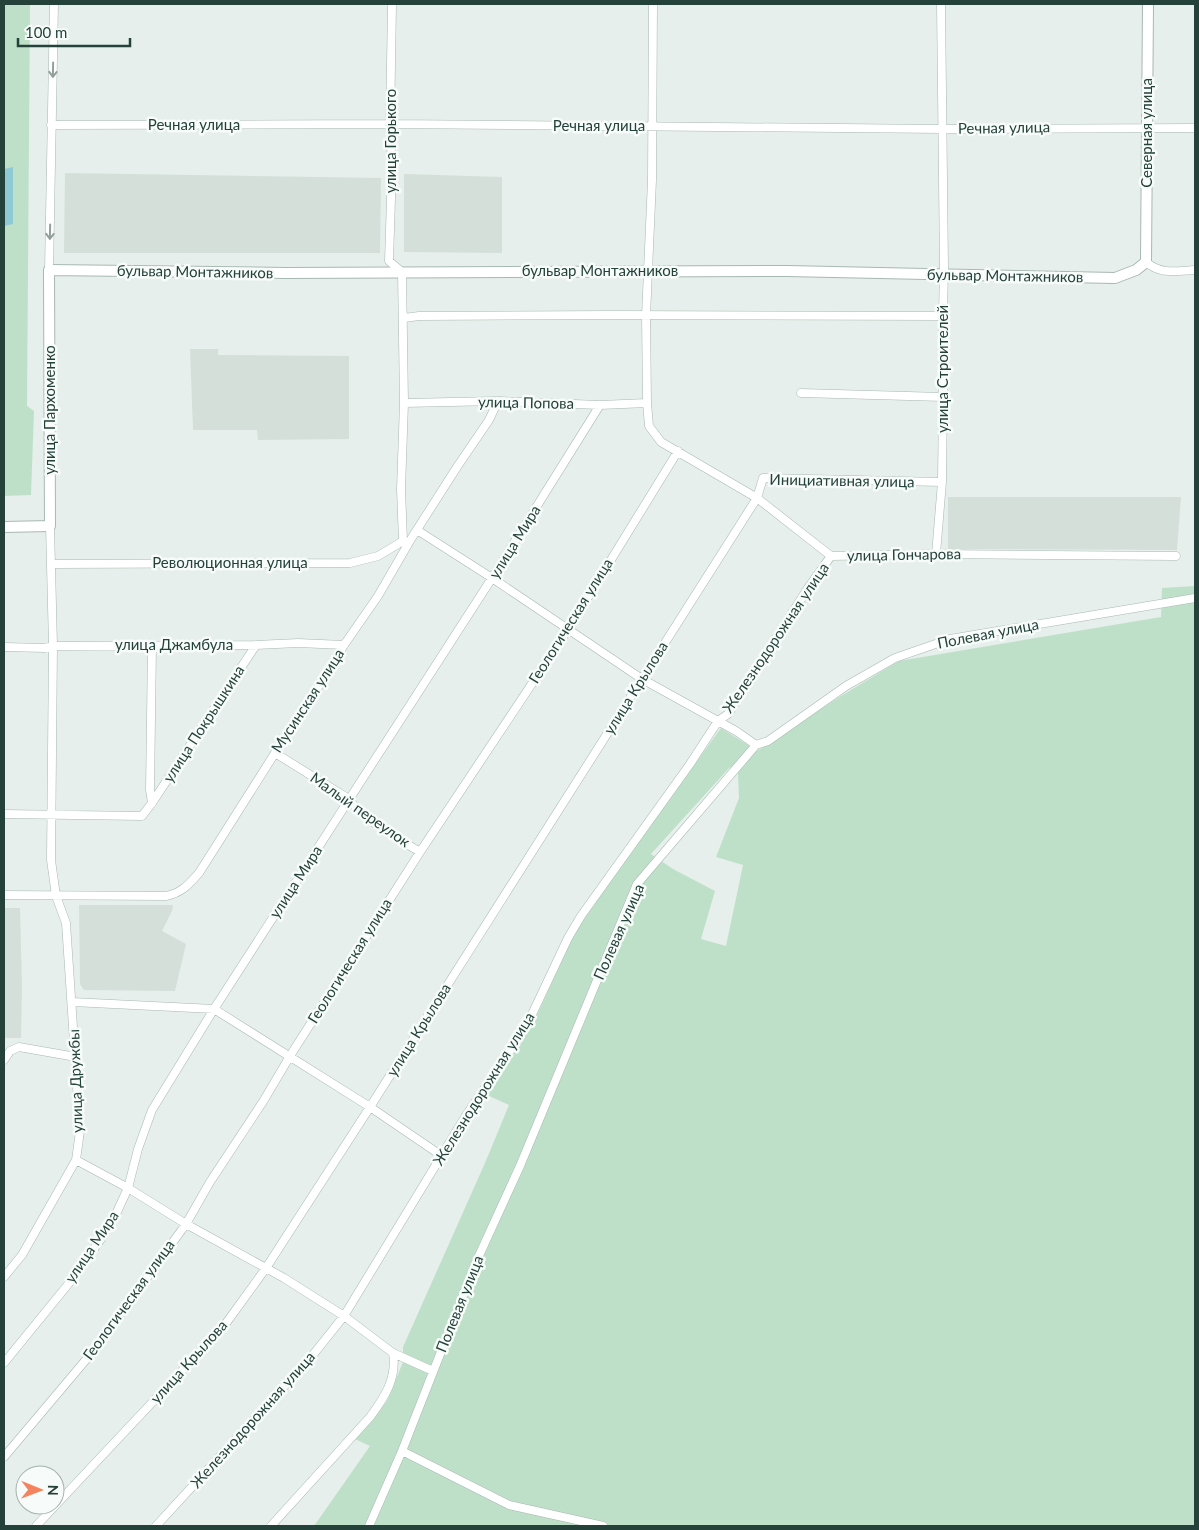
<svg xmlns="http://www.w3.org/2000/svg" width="1199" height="1530" font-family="Lato,sans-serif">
<rect width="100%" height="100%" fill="#e6efeb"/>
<path fill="#d4dfda" d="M 65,173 L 381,178 L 380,253 L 64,253 Z
M 404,174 L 502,177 L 502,253 L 404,252 Z
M 190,349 L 218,349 L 218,355 L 349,356 L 349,439 L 258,440 L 257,430 L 193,430 Z
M 948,497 L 1181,497 L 1177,550 L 948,549 Z
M 79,905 L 173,905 L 172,911 L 162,931 L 186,944 L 175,991 L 84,990 L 80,984 Z
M 4,908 L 20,908 L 22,986 L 21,1038 L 4,1038 Z"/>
<path fill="#bfe0c8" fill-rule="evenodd" d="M 4,4 L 30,4 L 27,406 L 34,411 L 31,495 L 4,496 Z
M 1195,586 L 1195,1526 L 314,1526 L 370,1446 L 355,1439 L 387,1401 L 403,1362 L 403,1347 L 485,1163 L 509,1105 L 487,1095 L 533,1024 L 574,934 L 605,888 L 721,728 L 757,751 L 841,696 L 899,661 L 1161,617 L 1162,588 ZM 730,767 L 738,773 L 739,798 L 716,857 L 743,865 L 726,946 L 701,939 L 715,891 L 673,869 L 651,854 Z"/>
<path fill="#8ec9d4" d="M 13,167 L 13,224 L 4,226 L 4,169 Z"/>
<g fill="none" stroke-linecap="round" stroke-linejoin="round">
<defs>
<path id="minor" d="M 392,4 L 390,124 L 392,167 L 389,261 L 402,272 L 404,403 L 401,489 L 403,541 L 407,546
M 653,4 L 652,180 L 646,316 L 647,403 L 649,426 L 661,442 L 757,498 L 831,556 L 936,554 L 1176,556
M 51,125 L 390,124 L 943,129 L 1195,128
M 1146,262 C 1161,275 1177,271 1195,270
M 49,270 L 54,4
M 404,318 L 419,316 L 613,315 L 943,316
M 801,393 L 943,397
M 404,403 L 498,401 L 600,405 L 647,403
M 417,530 L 492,578 L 642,679 L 736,731 L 756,745
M 936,554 L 942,482 L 943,397 L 943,316 L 944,267 L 941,4
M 52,564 L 350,563 L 378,556 L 403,541
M 152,645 L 150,790 L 152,803
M 4,647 L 45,648 L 53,646 L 256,645 L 298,643 L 344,645
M 275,753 L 349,799 C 362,819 399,839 420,852
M 4,814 L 142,816 L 152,803 L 256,645
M 4,895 L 166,896 C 182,893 189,884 199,873 L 275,753 L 308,704 L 344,645 L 378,596 L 411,539 L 457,467 L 489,420 L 498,401
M 72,1002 L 214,1009 L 370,1107 L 442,1156
M 4,1060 L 10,1051 L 19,1047 L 76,1057
M 76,1160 L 128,1188 L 186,1224 L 284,1278 L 344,1316 L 393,1353 C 397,1378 385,1397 370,1417 L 271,1526
M 4,1277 L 22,1255 L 76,1160 L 80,1131 L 66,923 L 56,896 L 51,860 L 53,646 L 50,526
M 393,1353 L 433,1371
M 4,1363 L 70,1282 L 101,1239 L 116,1214 L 128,1188 L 138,1149 L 152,1110 L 214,1009 L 492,578 L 600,405
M 402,1451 L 509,1505 L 603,1526
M 4,1457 L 95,1349 L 186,1224 L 210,1182 L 264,1100 L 290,1056 L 420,852 L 569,628 L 678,451
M 36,1526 L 224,1326 L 266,1268 L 370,1107 L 757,498 L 763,478 L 942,482
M 156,1526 L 312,1356 L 344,1316 L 465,1117 L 526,1027 L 568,938 L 581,916 L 690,764 L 718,721 L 728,714 L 808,588 L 831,556
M 369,1526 L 402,1451 L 477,1260 L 520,1166 L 637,884 L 756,745 L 768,741 L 846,686 L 895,658 L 950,639 L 1195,598"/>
<path id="tertiary" d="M 4,527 L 50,526 L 49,270 L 286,273 L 787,271 L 1115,278 L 1136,270 L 1146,262 L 1148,4"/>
</defs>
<use href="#minor" stroke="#a8b8b2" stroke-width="9"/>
<use href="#tertiary" stroke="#a8b8b2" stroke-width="12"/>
<use href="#minor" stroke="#fff" stroke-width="8"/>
<use href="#tertiary" stroke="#fff" stroke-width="10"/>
</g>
<defs><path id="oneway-shaft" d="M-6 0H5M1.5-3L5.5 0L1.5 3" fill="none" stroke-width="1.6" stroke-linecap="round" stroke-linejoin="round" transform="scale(1.25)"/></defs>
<g stroke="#92a09c">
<use href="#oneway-shaft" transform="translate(53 70) rotate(91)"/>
<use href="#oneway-shaft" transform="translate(50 232) rotate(91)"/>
</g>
<g text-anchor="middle" stroke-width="5" stroke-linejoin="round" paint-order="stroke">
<g font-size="15" fill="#24423a" stroke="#f7fbf9">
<text x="194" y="130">Речная улица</text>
<text x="599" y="131">Речная улица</text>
<text transform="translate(1004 128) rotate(-1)" y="5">Речная улица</text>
<text transform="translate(1147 133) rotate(-90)" y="5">Северная улица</text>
<text transform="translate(391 141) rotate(-90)" y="5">улица Горького</text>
<text x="600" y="276">бульвар Монтажников</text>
<text transform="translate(195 272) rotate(1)" y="5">бульвар Монтажников</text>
<text transform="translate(1005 276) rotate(1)" y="5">бульвар Монтажников</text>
<text transform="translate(943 369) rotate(-90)" y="5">улица Строителей</text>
<text transform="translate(526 403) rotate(1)" y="5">улица Попова</text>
<text transform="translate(50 410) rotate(-90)" y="5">улица Пархоменко</text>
<text transform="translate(842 481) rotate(1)" y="5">Инициативная улица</text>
<text transform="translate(515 542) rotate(-58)" y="5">улица Мира</text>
<text transform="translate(904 555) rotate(-1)" y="5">улица Гончарова</text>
<text x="230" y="568">Революционная улица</text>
<text transform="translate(571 621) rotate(-58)" y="5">Геологическая улица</text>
<text transform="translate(988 634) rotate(-11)" y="5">Полевая улица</text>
<text transform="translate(776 638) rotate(-56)" y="5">Железнодорожная улица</text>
<text x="174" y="650">улица Джамбула</text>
<text transform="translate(636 688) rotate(-58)" y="5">улица Крылова</text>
<text transform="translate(308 701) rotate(-57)" y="5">Мусинская улица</text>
<text transform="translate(204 724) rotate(-57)" y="5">улица Покрышкина</text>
<text transform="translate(360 810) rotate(35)" y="5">Малый переулок</text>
<text transform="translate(296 882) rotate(-57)" y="5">улица Мира</text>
<text transform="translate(619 932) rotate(-66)" y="5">Полевая улица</text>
<text transform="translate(350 961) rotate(-58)" y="5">Геологическая улица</text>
<text transform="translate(419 1030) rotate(-58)" y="5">улица Крылова</text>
<text transform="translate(76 1081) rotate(-92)" y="5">улица Дружбы</text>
<text transform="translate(484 1089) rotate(-58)" y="5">Железнодорожная улица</text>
<text transform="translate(92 1247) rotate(-56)" y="5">улица Мира</text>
<text transform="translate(129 1300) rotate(-54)" y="5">Геологическая улица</text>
<text transform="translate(460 1304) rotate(-68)" y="5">Полевая улица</text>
<text transform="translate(189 1362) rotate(-48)" y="5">улица Крылова</text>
<text transform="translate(253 1420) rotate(-48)" y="5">Железнодорожная улица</text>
</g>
</g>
<rect width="1199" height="1530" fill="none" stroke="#24423a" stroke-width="10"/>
<g transform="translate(40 1490) rotate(91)"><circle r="24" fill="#f7fbf9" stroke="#a3b1ad"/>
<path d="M0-4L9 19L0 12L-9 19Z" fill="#f4845f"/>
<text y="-8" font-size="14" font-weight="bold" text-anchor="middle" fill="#24423a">N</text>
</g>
<path d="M18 38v8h112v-8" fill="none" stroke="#24423a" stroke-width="2.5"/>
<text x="25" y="38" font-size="15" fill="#24423a" stroke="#f7fbf9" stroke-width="4" paint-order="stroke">100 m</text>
</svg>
